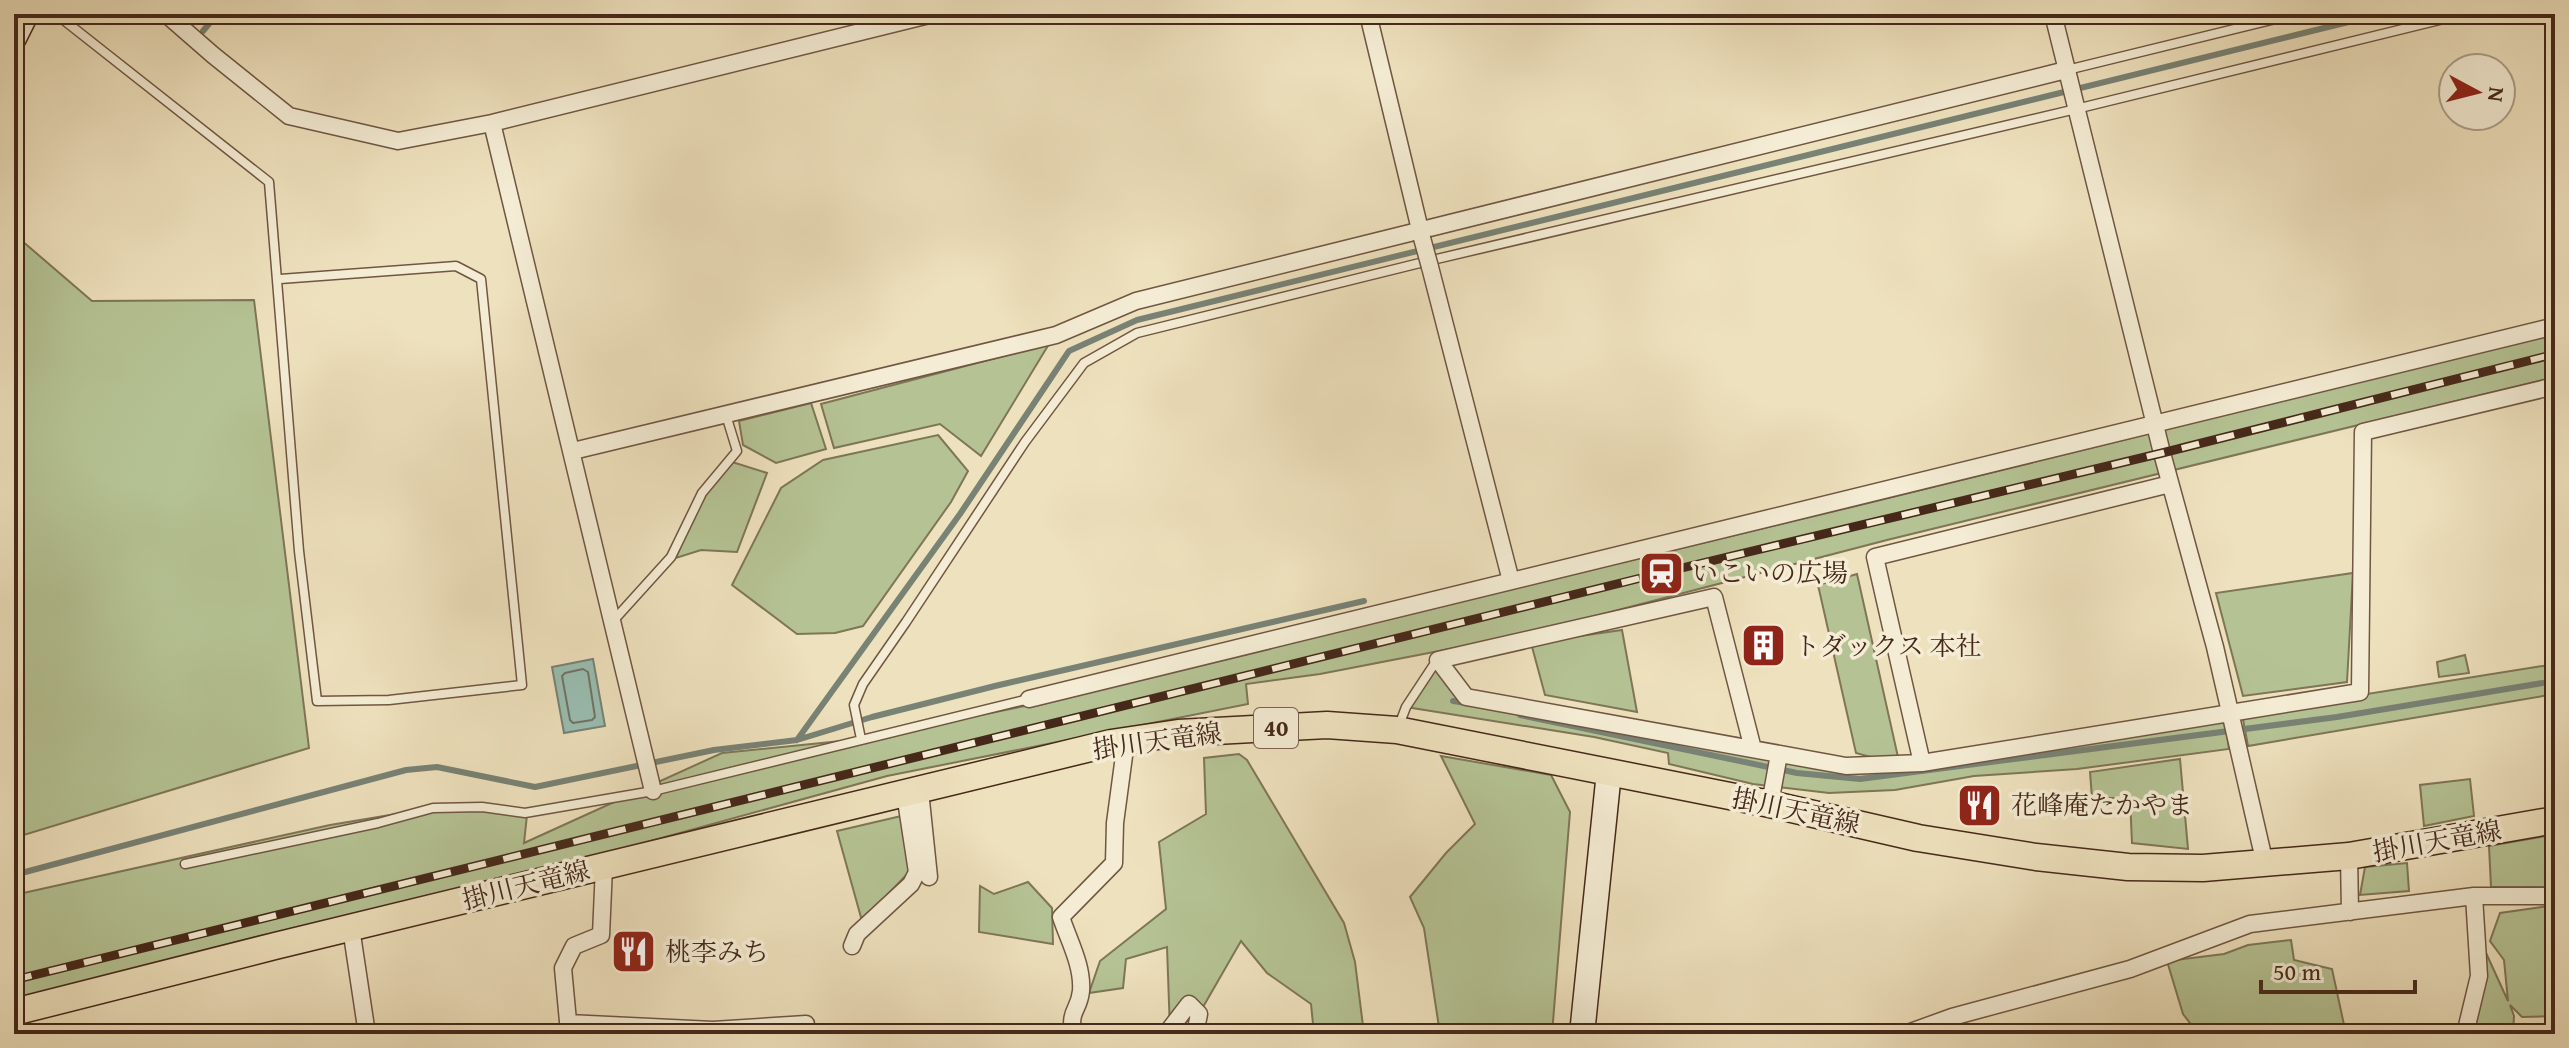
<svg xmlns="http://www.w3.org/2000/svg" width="2569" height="1048" font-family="'Gentium Book Plus','Noto Serif JP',serif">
<rect width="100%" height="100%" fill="#eee1bd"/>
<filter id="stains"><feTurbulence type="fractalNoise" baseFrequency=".0025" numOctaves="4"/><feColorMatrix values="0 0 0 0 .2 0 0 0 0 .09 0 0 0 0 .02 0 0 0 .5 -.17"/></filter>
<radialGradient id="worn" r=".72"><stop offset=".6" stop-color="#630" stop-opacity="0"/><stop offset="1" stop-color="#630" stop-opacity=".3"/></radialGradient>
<path fill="#b5c394" stroke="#7e7657" stroke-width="2" d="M 14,234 L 92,301 L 254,300 L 309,748 L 14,838 Z
M 2555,333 L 2555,377 L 1887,540 L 1522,635 L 1320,674 L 1246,684 L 1248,704 L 887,776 L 618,850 L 14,999 L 14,895 L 330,825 L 438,807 L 527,815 L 524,843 L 722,753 L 861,739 L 1035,704 L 1856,506 Z
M 1049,344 L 981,456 L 940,424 L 834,448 L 821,404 Z
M 811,403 L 826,449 L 776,463 L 743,445 L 739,421 Z
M 938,435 L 968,471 L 951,502 L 863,626 L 835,633 L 797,634 L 732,585 L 781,488 L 823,460 Z
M 729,461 L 767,473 L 737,552 L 701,550 L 676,558 L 702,493 Z
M 2353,573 L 2347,682 L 2243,696 L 2216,593 Z
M 1857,574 L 1898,757 L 1874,758 L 1856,753 L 1818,585 Z
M 1622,630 L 1637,712 L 1545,695 L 1531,643 Z
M 2465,655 L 2469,673 L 2439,677 L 2437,662 Z
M 1440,659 L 1466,697 L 1832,766 L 2225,719 L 2229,749 L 2077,769 L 1974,776 L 1895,790 L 1829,793 L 1753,784 L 1669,764 L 1668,753 L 1594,737 L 1406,707 Z
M 2555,664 L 2555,694 L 2248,746 L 2242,714 Z
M 1239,754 L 1247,760 L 1344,923 L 1355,962 L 1364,1034 L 1314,1034 L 1311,1004 L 1267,973 L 1241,941 L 1199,1014 L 1170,1031 L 1167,947 L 1126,959 L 1123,988 L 1089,993 L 1100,961 L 1166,909 L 1159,842 L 1206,814 L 1204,758 Z
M 1441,756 L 1551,775 L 1570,812 L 1552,1034 L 1440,1034 L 1424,928 L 1410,897 L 1446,853 L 1475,824 Z
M 2180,759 L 2188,849 L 2132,843 L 2130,798 L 2092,798 L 2090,772 Z
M 2470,779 L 2474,816 L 2424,826 L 2420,785 Z
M 914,813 L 915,866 L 862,921 L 837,831 Z
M 2546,836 L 2552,887 L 2491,887 L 2489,846 Z
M 2407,863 L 2409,891 L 2360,895 L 2365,867 Z
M 1028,882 L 1052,908 L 1053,944 L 979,932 L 980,886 L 994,894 Z
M 2555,905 L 2555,1016 L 2522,1017 L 2510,1005 L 2514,1016 L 2513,1034 L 2456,1034 L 2468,1023 L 2481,942 L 2508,1001 L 2504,960 L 2490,941 L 2500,913 Z
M 2291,940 L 2294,960 L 2332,969 L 2346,1034 L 2195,1034 L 2196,1031 L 2183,1014 L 2167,961 L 2224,954 L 2248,945 Z"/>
<path fill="#99beb2" stroke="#788275" stroke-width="2" d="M 593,659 L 605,726 L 564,733 L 552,667 Z"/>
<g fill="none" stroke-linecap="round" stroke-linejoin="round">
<path stroke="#707366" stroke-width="2" d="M 583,669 L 588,672 L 595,717 L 592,720 L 573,723 L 570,720 L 562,676 L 565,673 Z"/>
<path stroke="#788275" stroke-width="6" d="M 203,31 L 217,14
M 1453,701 L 1466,703
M 1520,715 L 1797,773 L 1860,779 L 2337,717 L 2555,681
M 797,740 L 960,514 L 1069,351 L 1137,320 L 2381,14
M 14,875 L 406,770 L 437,767 L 535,787 L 714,750 L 797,740 L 872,717 L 995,686 L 1364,601"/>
<defs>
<path id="lane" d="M 56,14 L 269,182 L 299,551 L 317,701 L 389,700 L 522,685 L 481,279 L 456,266 L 280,279
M 2067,70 L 2296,14
M 614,620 L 671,557 L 702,493 L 737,451 L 726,415
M 1398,728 L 1406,707 L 1437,660
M 861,739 L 854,705 L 863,684 L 906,622 L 1025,442 L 1084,363 L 1137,333 L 1428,261 L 2076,109 L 2464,14
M 185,864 L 378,823 L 433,808 L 482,807 L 525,813 L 653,791 L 1029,699"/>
<path id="street" d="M 166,14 L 213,55 L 289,116 L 398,141 L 492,123 L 933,14
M 1368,14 L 1422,238
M 2053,14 L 2162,453 L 2215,647 L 2265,864
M 492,123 L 653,791
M 1430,267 L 1511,581
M 573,451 L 1056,335 L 1136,301 L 2066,70
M 1029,699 L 2555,326
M 1753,749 L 1714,597 L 1438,660 L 1466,697 L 1846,766 L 1922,763 L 2360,692 L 2363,432 L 2555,386
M 1922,763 L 1875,557 L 2170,484
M 920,791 L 929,877
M 1770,804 L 1779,754
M 2349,856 L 2350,912
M 351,928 L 367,1034
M 852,946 L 857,934 L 911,884 L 917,872 L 905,794
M 568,1023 L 713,1030 L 806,1024
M 569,1032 L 563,968 L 574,946 L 601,935 L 604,867
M 1073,1034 C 1069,1009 1079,1011 1081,991 C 1083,966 1069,941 1061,917 L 1114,863 L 1115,823 L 1126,741
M 1166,1034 L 1189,1004 L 1199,1014 L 1195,1034
M 1905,1034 L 1952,1017 L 2130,969 L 2250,924 L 2474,896 L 2555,896
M 2465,1034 L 2479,976 L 2474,896"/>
<path id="secondary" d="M 14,38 L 26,14
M 1582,1034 L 1609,772"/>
<path id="primary" d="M 14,1012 L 275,946 L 1111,743 L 1178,733 L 1327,725 L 1397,730 L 1770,804 L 1918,838 L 2036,857 L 2128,867 L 2203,868 L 2349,856 L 2555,820"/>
</defs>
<use href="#lane" stroke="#705643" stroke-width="11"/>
<use href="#street" stroke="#705643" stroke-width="19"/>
<use href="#secondary" stroke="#46281a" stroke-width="27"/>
<use href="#primary" stroke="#46281a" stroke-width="29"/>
<use href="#lane" stroke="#f4ecd4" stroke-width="8"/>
<use href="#street" stroke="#f4ecd4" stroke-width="16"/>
<use href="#secondary" stroke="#f4ecd4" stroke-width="24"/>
<use href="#primary" stroke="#eee1bd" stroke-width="26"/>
<defs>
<path id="rail" d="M 14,980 L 1661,573 L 2162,453 L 2555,354"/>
</defs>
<use href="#rail" stroke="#46281a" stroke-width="9"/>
<use href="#rail" stroke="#f4ecd4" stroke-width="6" stroke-dasharray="18" stroke-linecap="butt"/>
<defs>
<path id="street-bridge" d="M 1422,238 L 1430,267"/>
</defs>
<use href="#street-bridge" stroke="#705643" stroke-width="19" stroke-linecap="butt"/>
<use href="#street-bridge" stroke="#f4ecd4" stroke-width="16"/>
</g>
<defs>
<symbol id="station-square" viewBox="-11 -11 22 22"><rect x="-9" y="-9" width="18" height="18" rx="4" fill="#8f2418" stroke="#f4ecd4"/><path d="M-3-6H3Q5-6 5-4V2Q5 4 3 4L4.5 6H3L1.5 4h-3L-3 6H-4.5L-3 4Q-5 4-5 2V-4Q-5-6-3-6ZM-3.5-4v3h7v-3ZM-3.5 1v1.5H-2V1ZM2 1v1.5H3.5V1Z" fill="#fff"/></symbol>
<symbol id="building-square" viewBox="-11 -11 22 22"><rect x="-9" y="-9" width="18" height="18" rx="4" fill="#8f2418" stroke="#f4ecd4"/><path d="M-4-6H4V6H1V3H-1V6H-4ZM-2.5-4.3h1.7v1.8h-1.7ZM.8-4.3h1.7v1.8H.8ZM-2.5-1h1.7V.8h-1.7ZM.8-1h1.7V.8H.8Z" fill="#fff"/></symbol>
<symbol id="restaurant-square" viewBox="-11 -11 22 22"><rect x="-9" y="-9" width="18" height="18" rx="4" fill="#8f2418" stroke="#f4ecd4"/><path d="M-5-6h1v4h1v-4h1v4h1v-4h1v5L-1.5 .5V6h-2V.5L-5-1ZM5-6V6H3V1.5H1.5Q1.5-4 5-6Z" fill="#fff"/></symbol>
</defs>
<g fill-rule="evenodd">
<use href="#station-square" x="1636" y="548" width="51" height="51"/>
<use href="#building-square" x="1738" y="620" width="51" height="51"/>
<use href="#restaurant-square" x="1954" y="780" width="51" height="51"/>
<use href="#restaurant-square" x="608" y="926" width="51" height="51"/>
</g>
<g text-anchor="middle" stroke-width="7" stroke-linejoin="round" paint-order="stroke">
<rect fill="#f4ecd4" stroke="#7a6352" stroke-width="2" x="1254" y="708" width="44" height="40" rx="6"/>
<g font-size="24" font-weight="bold" fill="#46281a">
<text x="1276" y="736">40</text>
</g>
<g font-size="26" fill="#46281a" stroke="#f4ecd4" text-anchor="start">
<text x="1692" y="582">いこいの広場</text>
<text x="1794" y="655">トダックス 本社</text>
<text x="2011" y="814">花峰庵たかやま</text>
<text x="665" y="961">桃李みち</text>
</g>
<g font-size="26" fill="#46281a" stroke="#f4ecd4">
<text transform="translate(1157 741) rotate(-8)" y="9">掛川天竜線</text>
<text transform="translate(1796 811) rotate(12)" y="9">掛川天竜線</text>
<text transform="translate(2437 841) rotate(-10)" y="9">掛川天竜線</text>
<text transform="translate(526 885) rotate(-14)" y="9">掛川天竜線</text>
</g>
</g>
<rect width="2569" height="1048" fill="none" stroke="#eee1bd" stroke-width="48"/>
<rect x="16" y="16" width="2537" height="1016" fill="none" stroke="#46281a" stroke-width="4"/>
<rect x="24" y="24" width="2521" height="1000" fill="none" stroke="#46281a" stroke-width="2"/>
<g transform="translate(2477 92) rotate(97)"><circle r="38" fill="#f4ecd4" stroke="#ae9e8a" stroke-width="2"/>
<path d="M0-6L14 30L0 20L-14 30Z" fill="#8f2418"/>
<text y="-12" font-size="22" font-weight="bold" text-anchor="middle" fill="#46281a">N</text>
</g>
<path d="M2261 980v12h154v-12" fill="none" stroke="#46281a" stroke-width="4"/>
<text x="2273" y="980" font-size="24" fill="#46281a" stroke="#f4ecd4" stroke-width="6" paint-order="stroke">50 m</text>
<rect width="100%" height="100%" filter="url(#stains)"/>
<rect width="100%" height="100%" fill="url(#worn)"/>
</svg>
